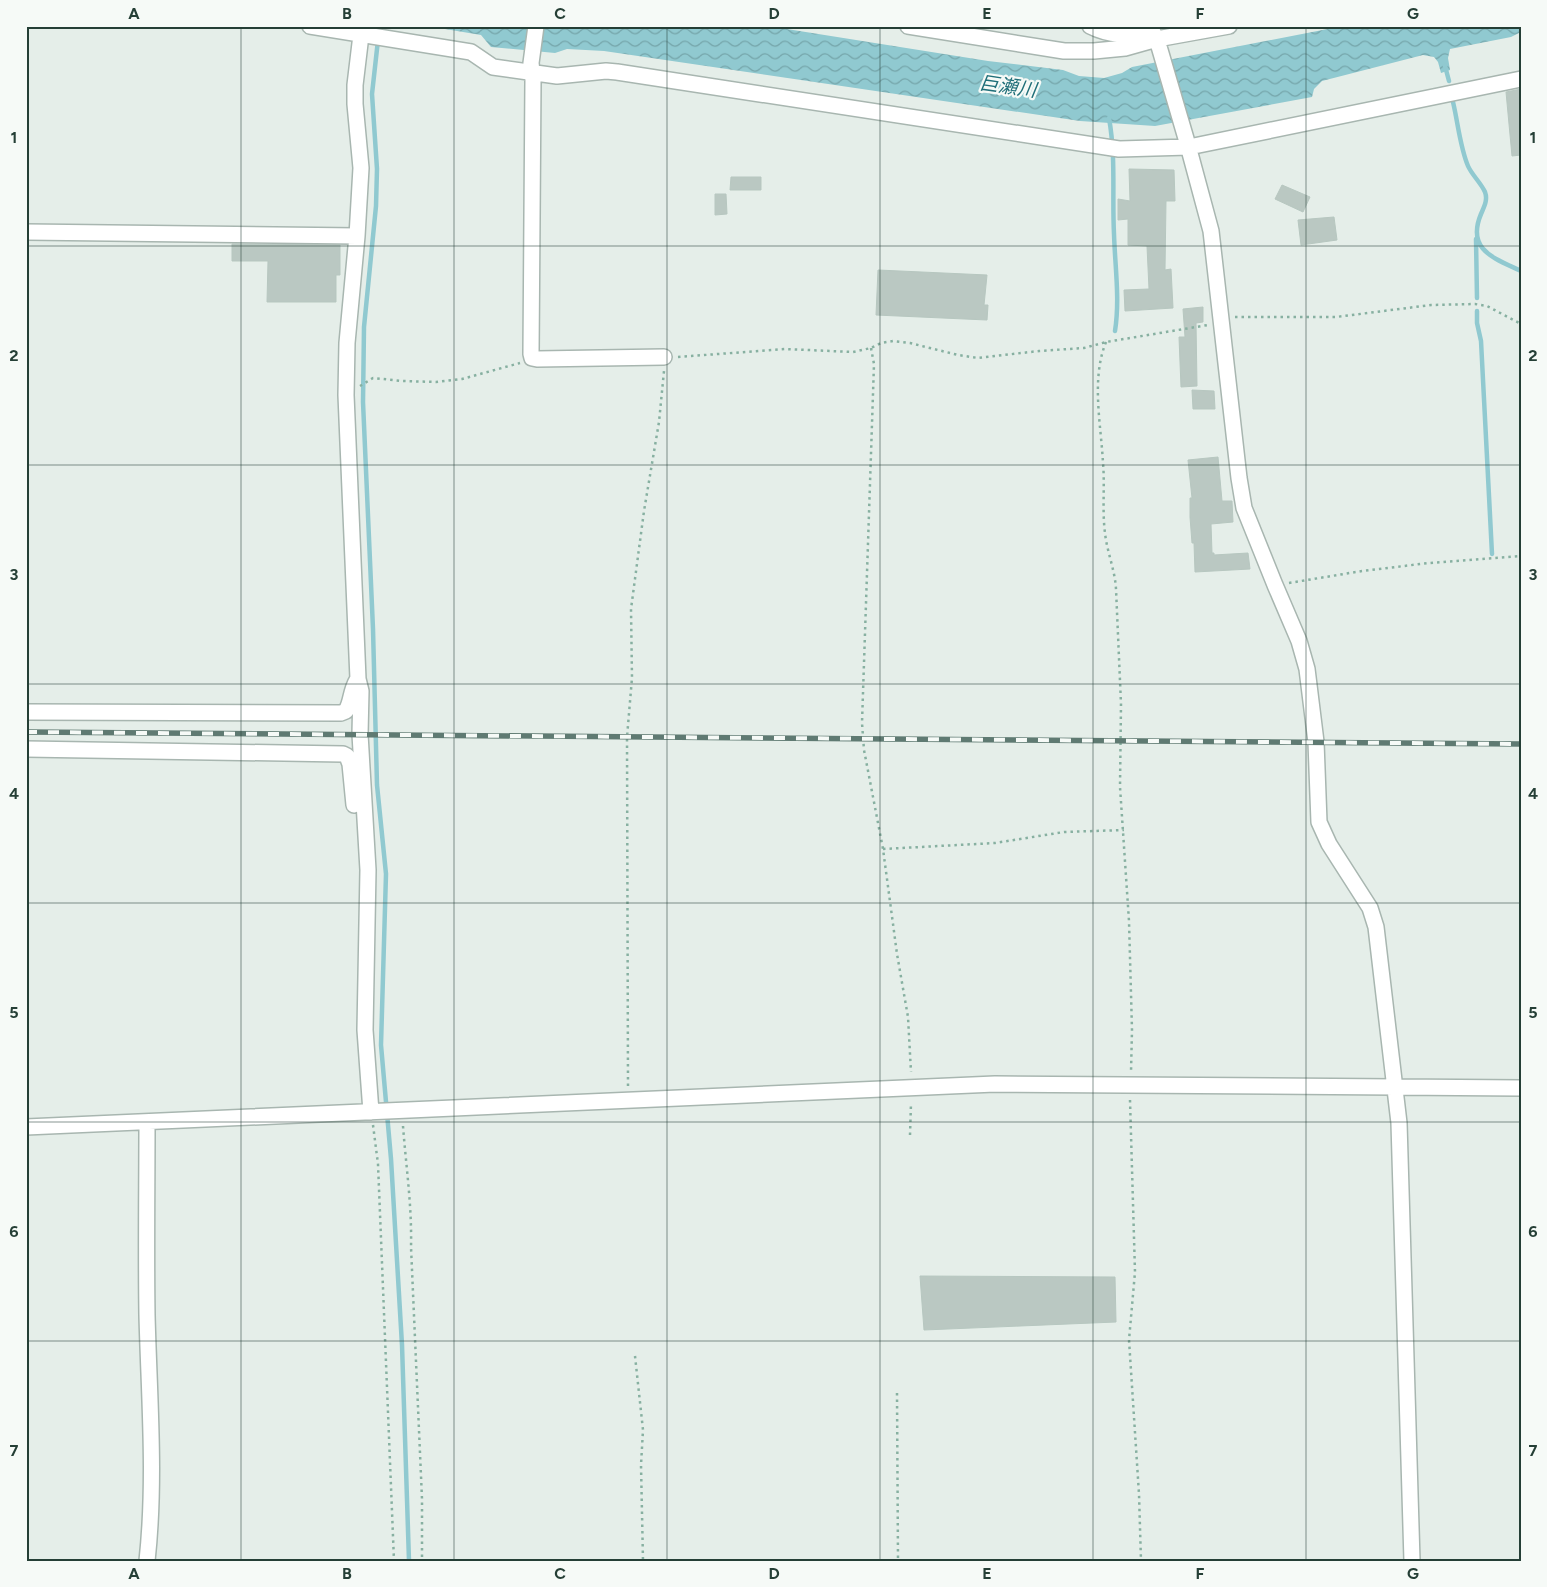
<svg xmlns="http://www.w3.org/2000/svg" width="1547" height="1587" font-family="Figtree,'Noto Sans JP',sans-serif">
<defs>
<pattern id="water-waves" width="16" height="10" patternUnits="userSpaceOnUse" patternTransform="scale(1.25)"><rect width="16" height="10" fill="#90c9d0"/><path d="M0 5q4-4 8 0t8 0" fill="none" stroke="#75a5aa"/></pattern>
</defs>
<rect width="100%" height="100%" fill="#e5eee9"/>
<path fill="url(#water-waves)" d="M 427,26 L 768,26 L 988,61 L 1063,70 L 1079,76 L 1104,78 L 1122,73 L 1132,67 L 1343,26 L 1521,26 L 1521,32 L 1511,37 L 1450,49 L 1448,58 L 1450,70 L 1441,73 L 1438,62 L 1434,57 L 1423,55 L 1322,81 L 1314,89 L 1312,97 L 1155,126 L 1080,121 L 604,51 L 567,49 L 555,53 L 491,47 L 481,35 Z"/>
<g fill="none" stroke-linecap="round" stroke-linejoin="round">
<path stroke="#90c9d0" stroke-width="4.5" d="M 378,40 L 372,94 L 377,169 L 376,206 L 364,327 L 363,402 L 373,629 L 377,785 L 386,874 L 381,1045 L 391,1159 L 402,1345 L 409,1561
M 1445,66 L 1449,81
M 1453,102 C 1458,123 1460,147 1468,166 C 1472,175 1481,183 1485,192 C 1488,200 1484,207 1481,214 C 1466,250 1494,258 1521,271
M 1109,118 C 1116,157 1112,196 1114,234 C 1115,267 1120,299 1115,331
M 1476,239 L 1477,298
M 1477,311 L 1477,323 L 1481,341 L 1492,554"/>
</g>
<path fill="#bac8c2" stroke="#b7c7c0" d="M 1521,89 L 1521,155 L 1512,156 L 1506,92 Z
M 1129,169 L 1174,170 L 1175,201 L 1166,201 L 1165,270 L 1171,269 L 1173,308 L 1125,311 L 1124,290 L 1149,289 L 1147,246 L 1128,245 L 1128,219 L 1118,220 L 1118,199 L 1130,201 Z
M 731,177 L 761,177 L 761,190 L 730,190 Z
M 1282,185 L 1310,197 L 1303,212 L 1275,199 Z
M 715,194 L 726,194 L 727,214 L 715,215 Z
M 1334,217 L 1337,240 L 1301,245 L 1298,220 Z
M 232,244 L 340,245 L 340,275 L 336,275 L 336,302 L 267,302 L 268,261 L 232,261 Z
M 878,270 L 987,275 L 984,305 L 988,305 L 987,320 L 876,315 Z
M 1203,307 L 1203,322 L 1196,323 L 1197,386 L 1181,387 L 1179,337 L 1185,337 L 1183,309 Z
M 1192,390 L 1214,391 L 1215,409 L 1193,409 Z
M 1218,457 L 1222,501 L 1232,501 L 1233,522 L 1211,524 L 1212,553 L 1214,553 L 1214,555 L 1248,553 L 1250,569 L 1195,572 L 1194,543 L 1192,543 L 1190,517 L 1190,498 L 1192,498 L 1188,460 Z
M 920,1276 L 1115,1277 L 1116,1322 L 924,1330 Z"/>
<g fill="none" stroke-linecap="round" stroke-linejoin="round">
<defs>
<path id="minor" d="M 310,26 L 471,52 L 493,67 L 557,76 L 606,71 L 617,72 L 1119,149 L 1189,147 L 1521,79
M 536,26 L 531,63 L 533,80 L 531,354 L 532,358 L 537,359 L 664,357
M 908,26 L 1064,51 L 1094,51 L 1125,48 L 1157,39 L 1229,26
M 1090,26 C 1112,37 1129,35 1153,33
M 1150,26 L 1158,43 L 1187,142 L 1211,231 L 1239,478 L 1244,508 L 1275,585 L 1299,641 L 1307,669 L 1316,742 L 1319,822 L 1329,844 L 1370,908 L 1376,927 L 1399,1123 L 1412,1561
M 26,232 L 357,236 L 347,343 L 346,395 L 358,679 L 361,691 L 360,734 L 368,870 L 365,1030 L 371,1112
M 357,236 L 361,168 L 355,104 L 355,85 L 361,35
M 26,712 L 341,713 L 346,711 C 352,701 350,692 357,680
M 26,749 L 343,754 L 347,756 L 350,764 L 354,805
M 147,1122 C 147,1186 146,1251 147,1315 C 149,1396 156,1479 147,1561
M 26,1127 L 995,1084 L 1521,1088"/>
</defs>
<use href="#minor" stroke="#a8b6b0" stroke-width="18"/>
<path stroke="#87b0a1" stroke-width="2.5" stroke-dasharray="2.5 4" stroke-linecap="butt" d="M 1235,317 L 1336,317 L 1431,305 L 1475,304 L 1487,306 L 1521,324
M 1106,342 C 1091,379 1101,424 1103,463 C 1105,486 1102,510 1105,533 C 1107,552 1115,570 1116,589 L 1121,704 L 1120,787 L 1129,921 L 1132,1030 L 1131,1072
M 871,348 L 874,364 L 862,723 L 864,750 L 883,849 L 897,954 L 908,1017 L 911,1072
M 678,357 L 785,349 L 853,352 L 871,348 L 881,343 L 893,341 L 910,343 L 958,355 L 978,358 L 1039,351 L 1084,348 L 1106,342 L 1208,325
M 360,386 L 373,378 L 402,381 L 436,382 L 462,379 L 520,363
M 1289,583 L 1362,571 L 1429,563 L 1521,556
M 883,849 L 995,843 L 1064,832 L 1124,830
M 628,1086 L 627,737 L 632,678 L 631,609 L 644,511 L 659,422 L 664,371
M 1130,1100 L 1135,1272 L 1129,1340 L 1139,1494 L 1141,1561
M 373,1125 L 378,1164 L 394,1561
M 403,1126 C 406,1166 412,1206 411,1247 L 422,1499 L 422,1561
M 910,1135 L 911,1103
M 635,1356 L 643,1430 L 641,1465 L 643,1561
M 897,1393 L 898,1561"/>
<use href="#minor" stroke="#fff" stroke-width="15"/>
<defs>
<path id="rail" d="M 26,732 L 1521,744"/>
</defs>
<use href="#rail" stroke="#5f7a72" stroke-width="5.5"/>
<use href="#rail" stroke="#f6faf7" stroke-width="4" stroke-dasharray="11" stroke-linecap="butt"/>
</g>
<path fill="none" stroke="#253f36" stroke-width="1" stroke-opacity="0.55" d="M 241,26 L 241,1561M 454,26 L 454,1561M 667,26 L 667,1561M 880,26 L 880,1561M 1093,26 L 1093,1561M 1306,26 L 1306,1561M 26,246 L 1521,246M 26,465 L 1521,465M 26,684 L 1521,684M 26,903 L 1521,903M 26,1122 L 1521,1122M 26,1341 L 1521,1341"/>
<g text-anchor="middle" stroke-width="4.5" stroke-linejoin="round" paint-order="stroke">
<g font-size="19" font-style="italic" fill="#206f79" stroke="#f6faf7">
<text transform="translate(1008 86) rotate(8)" y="7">巨瀬川</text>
</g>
</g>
<rect width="1547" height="1587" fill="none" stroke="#f6faf7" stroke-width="55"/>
<rect x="28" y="28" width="1492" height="1532" fill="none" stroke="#253f36" stroke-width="2"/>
<g font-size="16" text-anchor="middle" font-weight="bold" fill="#253f36">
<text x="134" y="19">A</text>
<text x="347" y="19">B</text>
<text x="560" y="19">C</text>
<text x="774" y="19">D</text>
<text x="987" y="19">E</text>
<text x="1200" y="19">F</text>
<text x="1413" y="19">G</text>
<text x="14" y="143">1</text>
<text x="1533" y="143">1</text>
<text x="14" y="361">2</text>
<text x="1533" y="361">2</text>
<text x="14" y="580">3</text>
<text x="1533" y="580">3</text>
<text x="14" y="799">4</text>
<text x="1533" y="799">4</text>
<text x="14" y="1018">5</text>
<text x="1533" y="1018">5</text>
<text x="14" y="1237">6</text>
<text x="1533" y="1237">6</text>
<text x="14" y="1456">7</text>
<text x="1533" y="1456">7</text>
<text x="134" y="1579">A</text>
<text x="347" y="1579">B</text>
<text x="560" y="1579">C</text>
<text x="774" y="1579">D</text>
<text x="987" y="1579">E</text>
<text x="1200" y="1579">F</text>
<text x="1413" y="1579">G</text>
</g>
</svg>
